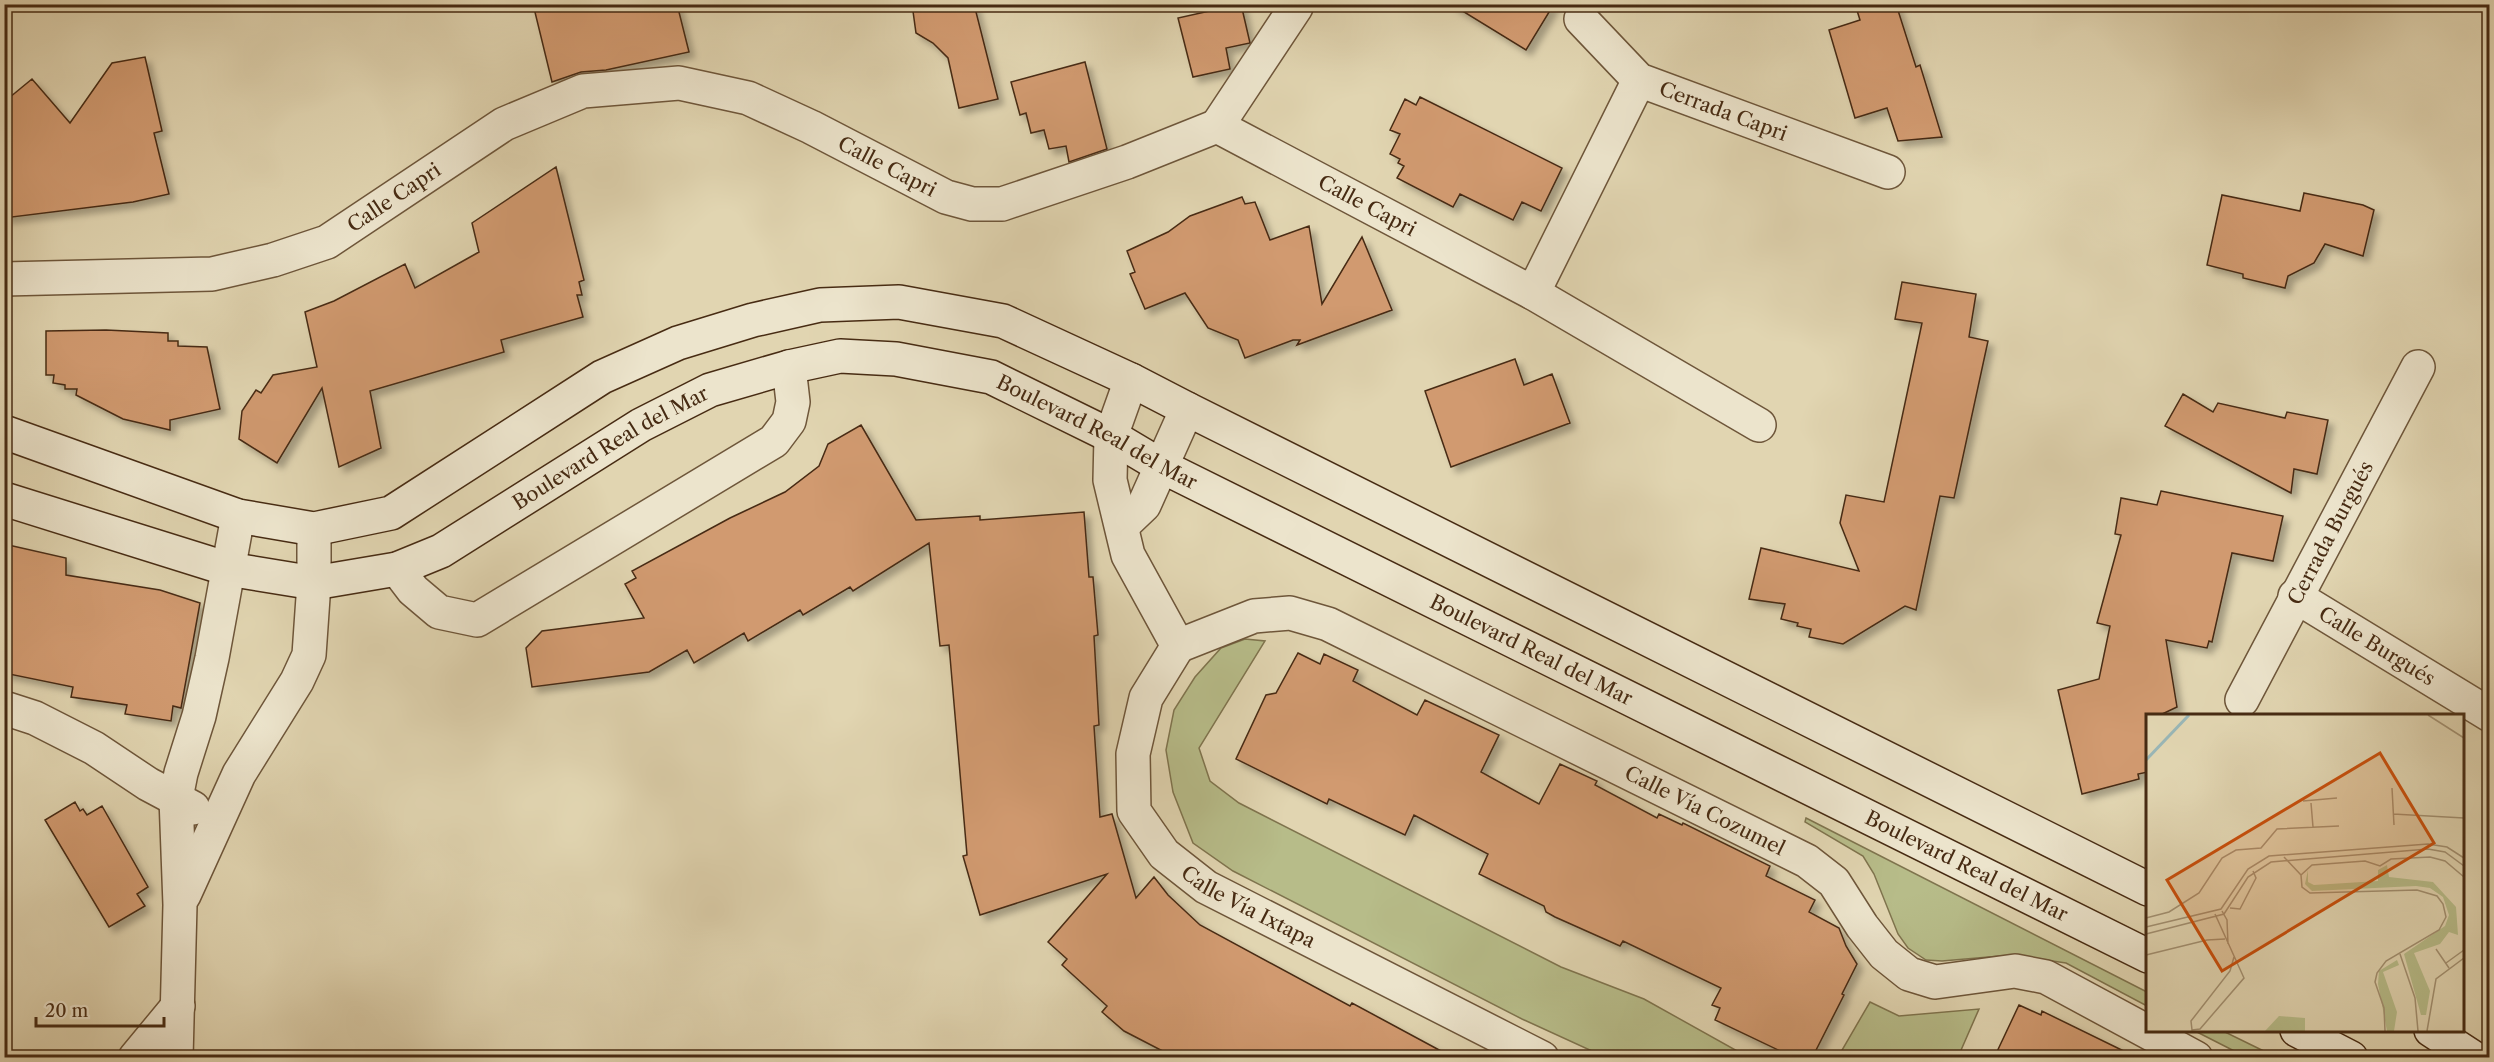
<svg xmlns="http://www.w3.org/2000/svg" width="2494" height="1062" font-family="'Libre Caslon Text',serif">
<defs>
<filter id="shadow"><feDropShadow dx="5.5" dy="5.5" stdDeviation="3" flood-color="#0004"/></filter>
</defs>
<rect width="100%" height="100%" fill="#e1d5b1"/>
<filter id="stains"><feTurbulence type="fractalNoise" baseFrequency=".00333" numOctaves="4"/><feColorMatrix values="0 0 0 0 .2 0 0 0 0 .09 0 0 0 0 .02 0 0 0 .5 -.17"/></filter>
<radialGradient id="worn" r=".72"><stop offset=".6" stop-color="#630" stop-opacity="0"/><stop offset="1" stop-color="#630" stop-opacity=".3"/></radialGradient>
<path fill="#b7bc89" stroke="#7f744e" stroke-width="1.5" d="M 1245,639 L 1265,641 L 1199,748 L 1210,781 L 1239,803 L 1561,967 L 1644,999 L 1748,1057 L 1605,1057 L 1522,1019 L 1233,871 L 1193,843 L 1173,792 L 1166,750 L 1174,710 L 1195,677 L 1221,648 Z
M 1806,818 L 2147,992 L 2147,1006 L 2066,963 L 2012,955 L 1942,961 L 1926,960 L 1908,948 L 1898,934 L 1874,874 L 1863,856 L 1805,822 Z
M 1870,1002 L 1899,1016 L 1979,1009 L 1958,1057 L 1838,1057 Z
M 2195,1031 L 2223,1031 L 2276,1057 L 2246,1057 Z"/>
<path fill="#d19a70" stroke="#472b13" stroke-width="1.5" filter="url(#shadow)" d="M 533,4 L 677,4 L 689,52 L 606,70 L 581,72 L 552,82 Z
M 912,4 L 974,4 L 998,99 L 959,108 L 948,58 L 933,43 L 916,33 Z
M 1241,4 L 1250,43 L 1226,48 L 1230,69 L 1193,77 L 1178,18 Z
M 1451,4 L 1554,4 L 1526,50 Z
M 1855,4 L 1896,4 L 1916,67 L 1920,65 L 1942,137 L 1898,141 L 1887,108 L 1855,118 L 1829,30 L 1860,20 Z
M 145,57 L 162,131 L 154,133 L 169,194 L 133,202 L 4,218 L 4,102 L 32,79 L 70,123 L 112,63 Z
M 1085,62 L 1107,149 L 1069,162 L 1066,146 L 1049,149 L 1044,130 L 1031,133 L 1026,113 L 1020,115 L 1011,82 Z
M 1420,97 L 1562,168 L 1541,211 L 1522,202 L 1513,220 L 1460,194 L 1453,207 L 1397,178 L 1404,166 L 1398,163 L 1400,159 L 1390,154 L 1400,134 L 1390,130 L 1405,99 L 1416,105 Z
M 556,167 L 584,280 L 579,282 L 582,295 L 577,295 L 583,317 L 501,340 L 504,352 L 370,391 L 381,448 L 339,467 L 322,388 L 277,463 L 239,439 L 242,411 L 256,390 L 261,393 L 273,375 L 317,367 L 305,312 L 334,301 L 405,264 L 415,288 L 479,252 L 472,223 Z
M 2304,193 L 2363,205 L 2374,210 L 2363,256 L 2325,244 L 2314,263 L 2288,276 L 2285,288 L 2243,278 L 2243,274 L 2207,265 L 2222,195 L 2300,211 Z
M 1242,197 L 1245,204 L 1255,202 L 1270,240 L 1309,226 L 1322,304 L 1362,237 L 1392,310 L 1297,345 L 1300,340 L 1293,340 L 1245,358 L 1238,340 L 1208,328 L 1185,293 L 1145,309 L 1130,274 L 1135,272 L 1127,251 L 1168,232 L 1190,216 Z
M 1902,282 L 1976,294 L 1969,337 L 1988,341 L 1954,498 L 1940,496 L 1916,610 L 1905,606 L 1843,644 L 1809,637 L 1811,629 L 1797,626 L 1798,623 L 1781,619 L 1785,604 L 1749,599 L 1761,548 L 1859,571 L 1840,523 L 1846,495 L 1884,502 L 1922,323 L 1895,319 Z
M 106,330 L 168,333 L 168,341 L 178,341 L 178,346 L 207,347 L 220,409 L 170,420 L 170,430 L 123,419 L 76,395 L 77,389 L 65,389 L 65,385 L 53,383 L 54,375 L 46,375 L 46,331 Z
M 1515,359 L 1524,385 L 1552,374 L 1570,423 L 1451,467 L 1425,391 Z
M 2183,394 L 2213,412 L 2218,403 L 2285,418 L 2287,412 L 2328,420 L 2317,474 L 2294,469 L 2291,493 L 2165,426 Z
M 861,425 L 916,520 L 980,516 L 980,520 L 1084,512 L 1089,577 L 1093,577 L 1098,635 L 1094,636 L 1099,725 L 1094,726 L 1100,817 L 1112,814 L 1136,898 L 1154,877 L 1168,895 L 1200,925 L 1350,1006 L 1352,1003 L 1454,1058 L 1176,1058 L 1124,1031 L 1102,1012 L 1107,1006 L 1062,965 L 1067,959 L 1048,942 L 1107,874 L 980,915 L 963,856 L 967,855 L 949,645 L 940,646 L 929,543 L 853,591 L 850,587 L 803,615 L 800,610 L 748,641 L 744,633 L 694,663 L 687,650 L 649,672 L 532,687 L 526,648 L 542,631 L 644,618 L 625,584 L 636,578 L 632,571 L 730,518 L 785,492 L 819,466 L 828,444 Z
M 2161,491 L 2283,516 L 2273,561 L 2232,553 L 2212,642 L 2209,641 L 2207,648 L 2166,640 L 2177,707 L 2158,716 L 2148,716 L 2148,772 L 2138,774 L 2139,779 L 2082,794 L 2058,690 L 2099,679 L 2110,626 L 2097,623 L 2121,535 L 2115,534 L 2121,498 L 2157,505 Z
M 4,544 L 66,558 L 66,575 L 160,590 L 200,603 L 181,708 L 173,706 L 171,721 L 125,714 L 127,705 L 71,697 L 73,687 L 4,673 Z
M 1298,653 L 1320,664 L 1324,654 L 1358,670 L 1353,681 L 1417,715 L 1425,700 L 1499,735 L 1481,772 L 1539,804 L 1560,764 L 1597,781 L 1595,785 L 1657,818 L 1659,814 L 1682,825 L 1683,823 L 1770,866 L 1766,876 L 1815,900 L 1809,912 L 1839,928 L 1846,946 L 1857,964 L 1842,994 L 1844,995 L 1812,1058 L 1795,1058 L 1715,1020 L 1720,1008 L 1712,1005 L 1721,988 L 1623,941 L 1620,946 L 1555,917 L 1546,912 L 1544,906 L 1479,874 L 1488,854 L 1414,815 L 1405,835 L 1329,799 L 1327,804 L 1236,759 L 1266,695 L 1276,693 Z
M 75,802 L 80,811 L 83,809 L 87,815 L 102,806 L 148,887 L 137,894 L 145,906 L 109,927 L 45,820 Z
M 2019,1005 L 2041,1015 L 2042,1011 L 2138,1058 L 1994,1058 Z"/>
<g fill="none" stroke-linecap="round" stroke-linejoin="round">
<defs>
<g id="street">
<path id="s1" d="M 1581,19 L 1639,80 L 1888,172"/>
<path d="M 1217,126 L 1296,7"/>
<path id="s2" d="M 4,279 L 212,274 L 273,260 L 327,242 L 504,124 L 583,91 L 679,83 L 748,98 L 811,127 L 946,197 L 972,204 L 1002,204 L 1127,162 L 1217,126 L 1533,293 L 1759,425"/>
<path d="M 1533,293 L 1639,80"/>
<path d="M 1131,380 L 1111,436 L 1110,480 L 1128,555 L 1178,646"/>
<path d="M 1123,525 L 1144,505 L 1187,409"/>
<path d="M 397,569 L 413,590 L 439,612 L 477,620 L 774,441 L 789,421 L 793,402 L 789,367"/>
<path id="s3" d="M 2295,596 L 2490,715"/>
<path id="s4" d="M 1178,646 L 1254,616 L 1290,613 L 1328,624 L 1807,861 L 1834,882 L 1862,926 L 1884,954 L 1909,974 L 1935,982 L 2015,971 L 2046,977 L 2196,1058"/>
<path id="s5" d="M 1178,646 L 1146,698 L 1133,754 L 1134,811 L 1164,854 L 1206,887 L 1542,1058"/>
<path id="s6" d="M 2242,700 L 2418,367"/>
<path d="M 4,708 L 35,718 L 94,748 L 148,784 L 193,808"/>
<path d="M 184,895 L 239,774 L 297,681 L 309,655 L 314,583 L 314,529"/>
<path d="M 135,1058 L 178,1006"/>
<path d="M 176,1058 L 180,905 L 176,798 L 181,773 L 199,716 L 212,658 L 238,516"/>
</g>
<g id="secondary">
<path d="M 4,432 L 238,516 L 314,529 L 391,513 L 602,377 L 678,343 L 753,320 L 820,305 L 899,302 L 1003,321 L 1131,380 L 1187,409 L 2148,889"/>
<path id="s7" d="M 4,499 L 228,569 L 314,583 L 397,569 L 441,551 L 641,425 L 710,390 L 789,367 L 840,356 L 896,359 L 991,377 L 1111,436 L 1163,467 L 2148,956"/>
<path d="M 2297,1030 L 2351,1058"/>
<path d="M 2431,1030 L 2474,1058"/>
</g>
</defs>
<use href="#street" stroke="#6e563a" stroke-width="36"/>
<use href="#secondary" stroke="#472b13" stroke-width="36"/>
<use href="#street" stroke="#ece4cc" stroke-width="33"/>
<use href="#secondary" stroke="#ece4cc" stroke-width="33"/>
</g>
<g text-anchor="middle" stroke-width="4.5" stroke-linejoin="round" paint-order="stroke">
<g font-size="20" fill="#472b13" stroke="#ece4cc">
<text dy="7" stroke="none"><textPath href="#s1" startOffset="174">Cerrada Capri</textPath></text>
<text dy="7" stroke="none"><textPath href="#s2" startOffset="948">Calle Capri</textPath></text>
<text dy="7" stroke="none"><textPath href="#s2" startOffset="408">Calle Capri</textPath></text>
<text dy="7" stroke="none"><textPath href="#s2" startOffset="1470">Calle Capri</textPath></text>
<text dy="7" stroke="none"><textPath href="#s7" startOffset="1174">Boulevard Real del Mar</textPath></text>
<text dy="7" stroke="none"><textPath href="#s7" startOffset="652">Boulevard Real del Mar</textPath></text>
<text dy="7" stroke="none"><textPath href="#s6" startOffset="189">Cerrada Burgués</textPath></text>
<text dy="7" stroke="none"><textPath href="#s3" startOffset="96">Calle Burgués</textPath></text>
<text dy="7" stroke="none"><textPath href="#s7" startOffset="1660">Boulevard Real del Mar</textPath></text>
<text dy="7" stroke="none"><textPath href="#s4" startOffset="578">Calle Vía Cozumel</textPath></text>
<text dy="7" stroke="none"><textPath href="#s7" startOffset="2146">Boulevard Real del Mar</textPath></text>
<text dy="7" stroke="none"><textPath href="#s5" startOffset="328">Calle Vía Ixtapa</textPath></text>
</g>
</g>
<g transform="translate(2146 714)">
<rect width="318" height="318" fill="#e1d5b1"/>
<path d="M 241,151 L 243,163 L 287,168 L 310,193 L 312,221 L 303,218 L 294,230 L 268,239 L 284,277 L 280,301 L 275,301 L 258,240 L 299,212 L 303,201 L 297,183 L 284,174 L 270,172 L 166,177 L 159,170 L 162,156 L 162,168 L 168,171 L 232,167 L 232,156 ZM 251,246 L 253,251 L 237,258 L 251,298 L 248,317 L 241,317 L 232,270 L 233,257 ZM 133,302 L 159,304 L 159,317 L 119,317 Z" fill="#b7bc89"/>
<path fill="none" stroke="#99b6b6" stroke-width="3" d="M 0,46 L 43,1"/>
<path fill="none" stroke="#a39172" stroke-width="1.5" d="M 282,1 L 318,24M 246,74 L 248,111M 157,87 L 191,84M 165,89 L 167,113M 247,100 L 318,104M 138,143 L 155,161M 155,161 L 156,173 L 164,179 L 271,176 L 291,182 L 297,190 L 300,203 L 293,216 L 240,247 L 231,259 L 229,268 L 238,294 L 239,317M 155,161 L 166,151 L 219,147 L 234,152 L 245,145 L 284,143 L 299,147 L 318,163M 84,194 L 94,195 L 110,164 L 107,157M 76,197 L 81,206 L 82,230M 69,200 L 98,264 L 54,315 L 46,316 L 45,307 L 84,257 L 88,243M 0,204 L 23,198 L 53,179 L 76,144 L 90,136 L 115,134 L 131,115 L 193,112M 0,213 L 75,195 L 102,155 L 123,142 L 282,130 L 301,133 L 318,144M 0,220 L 78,200 L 102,163 L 125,148 L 282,135 L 299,138 L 318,152M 290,235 L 303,254M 254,240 L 269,284 L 272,317M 0,241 L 61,226 L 79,225M 300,249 L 318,236M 281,317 L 290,265 L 318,244"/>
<path fill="#c8500d" fill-opacity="0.15" stroke="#c8500d" stroke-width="3" d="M 234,39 L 288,129 L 76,257 L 21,166 Z"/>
<rect width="318" height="318" fill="none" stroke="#472b13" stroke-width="3"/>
</g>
<rect width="2494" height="1062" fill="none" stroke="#e1d5b1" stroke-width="24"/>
<rect x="6" y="6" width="2482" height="1050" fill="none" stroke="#472b13" stroke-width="3"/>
<rect x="12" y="12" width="2470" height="1038" fill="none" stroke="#472b13" stroke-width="1.5"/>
<path d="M36 1017v9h128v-9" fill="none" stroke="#472b13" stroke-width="3"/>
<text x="45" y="1017" font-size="18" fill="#472b13" stroke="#ece4cc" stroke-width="4.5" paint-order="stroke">20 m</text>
<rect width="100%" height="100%" filter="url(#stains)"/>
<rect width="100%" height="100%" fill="url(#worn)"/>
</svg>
